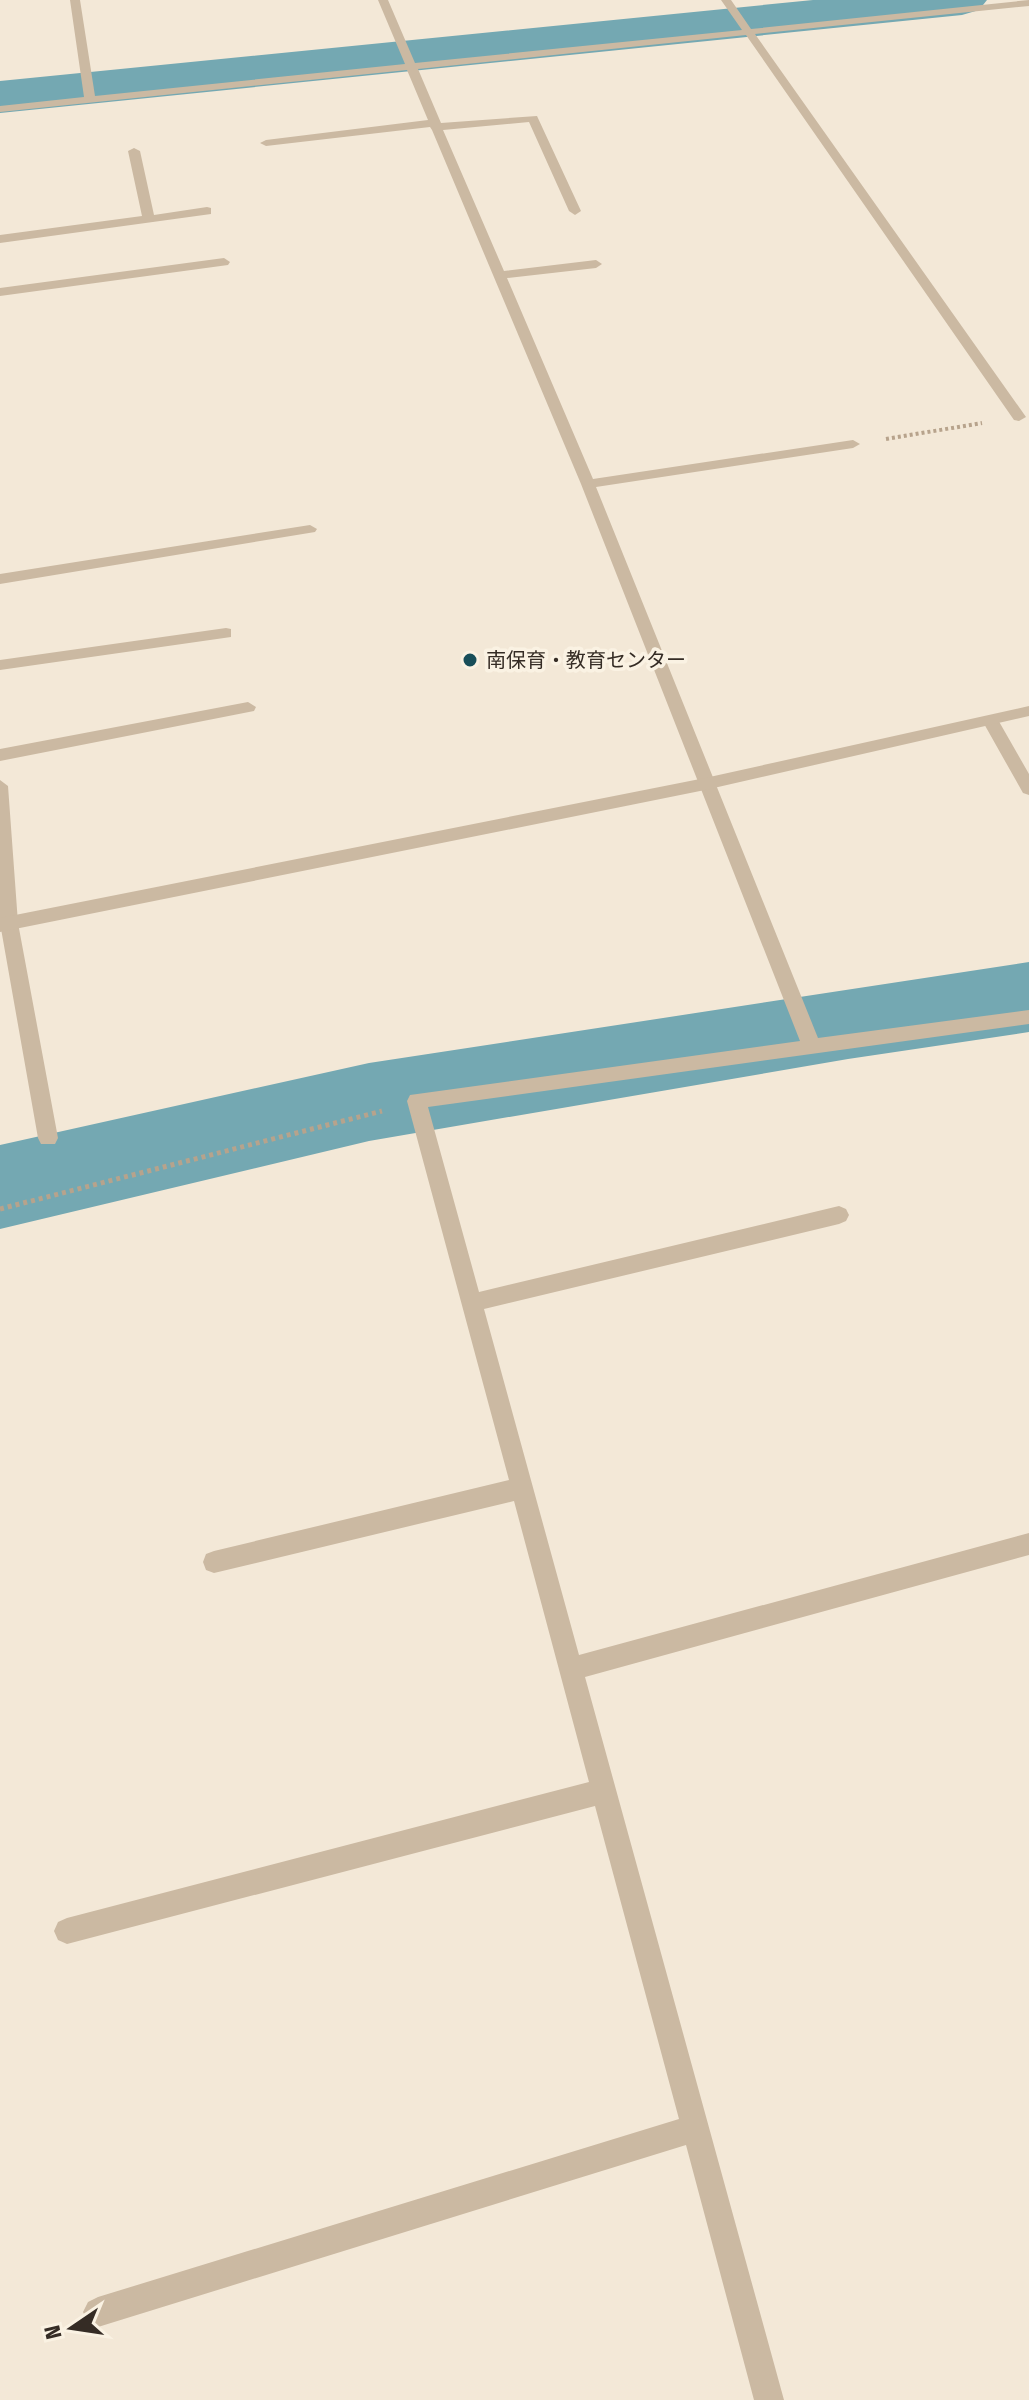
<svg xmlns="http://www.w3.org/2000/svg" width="1029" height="2400" font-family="'Fira Sans Condensed','Noto Sans JP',sans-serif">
<rect width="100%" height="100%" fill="#f3e8d7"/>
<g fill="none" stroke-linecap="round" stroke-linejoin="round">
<path fill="#74a8b2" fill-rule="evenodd" d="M 813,0 L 987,0 L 979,10 L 962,15 L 0,113 L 0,81 Z
M 1029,962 L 1029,1032 L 848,1059 L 369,1141 L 0,1229 L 0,1145 L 369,1063 Z"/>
<path stroke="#b7a38c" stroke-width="4" stroke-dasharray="3 3" stroke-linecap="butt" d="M 886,439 L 982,423"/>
<path stroke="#b7a38c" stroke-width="5" stroke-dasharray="4 4" stroke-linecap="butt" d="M 0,1209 L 382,1111"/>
<path fill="#cbb9a2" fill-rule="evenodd" d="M 70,0 L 80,0 L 95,96 L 405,64 L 378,0 L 388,0 L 415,63 L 742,30 L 721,0 L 731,0 L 751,29 L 1029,0 L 1029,6 L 755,34 L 1026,417 L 1019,421 L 1014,420 L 746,35 L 418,69 L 441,123 L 537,116 L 581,211 L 575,215 L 569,211 L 529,122 L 443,130 L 504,271 L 596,260 L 602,264 L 596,268 L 507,278 L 593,479 L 853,440 L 860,444 L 853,448 L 596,487 L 818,1038 L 1029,1010 L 1029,1024 L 428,1107 L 479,1292 L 839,1206 L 846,1209 L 849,1215 L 846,1221 L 839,1224 L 484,1309 L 579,1655 L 1029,1533 L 1029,1555 L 585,1677 L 784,2400 L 754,2400 L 686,2145 L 98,2327 L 88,2322 L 83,2312 L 88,2302 L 98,2297 L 679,2119 L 595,1806 L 67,1944 L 58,1940 L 54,1931 L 58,1922 L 67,1918 L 589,1782 L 514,1501 L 214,1573 L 206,1570 L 203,1562 L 206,1554 L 214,1551 L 509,1480 L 407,1101 L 410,1095 L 800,1041 L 581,484 L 432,130 L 430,127 L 266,146 L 260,143 L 266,140 L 428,120 L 407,70 L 0,112 L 0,106 L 84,97 Z
M 134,148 L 140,151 L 154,215 L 207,207 L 211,208 L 211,214 L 0,243 L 0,235 L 142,216 L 128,151 Z
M 224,258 L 230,262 L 228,265 L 0,296 L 0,288 Z
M 310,525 L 317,529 L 315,532 L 0,584 L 0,574 Z
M 226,628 L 231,629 L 231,637 L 0,670 L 0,660 Z
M 248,702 L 256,707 L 254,711 L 0,761 L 0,749 Z
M 991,716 L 997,718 L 1029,774 L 1029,795 L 1023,793 L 983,722 Z
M 0,780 L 8,786 L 18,923 L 58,1138 L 55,1144 L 41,1144 L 38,1138 L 0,923 Z"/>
<path fill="#cbb9a2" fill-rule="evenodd" d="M 1029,706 L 1029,716 L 705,790 L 0,932 L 0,918 L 705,778 Z"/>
</g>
<circle fill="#184e59" stroke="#faf2e3" stroke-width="3" cx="470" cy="660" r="8"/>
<g text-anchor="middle" stroke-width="7" stroke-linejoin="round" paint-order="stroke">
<g font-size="20" fill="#352c25" stroke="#faf2e3" text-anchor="start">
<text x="486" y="667">南保育・教育センター</text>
</g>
</g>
<g transform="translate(72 2328) rotate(257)" stroke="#faf2e3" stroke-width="6" paint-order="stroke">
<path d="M0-6L14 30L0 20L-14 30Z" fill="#352c25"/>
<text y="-12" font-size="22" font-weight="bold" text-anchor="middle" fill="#352c25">N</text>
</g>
</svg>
